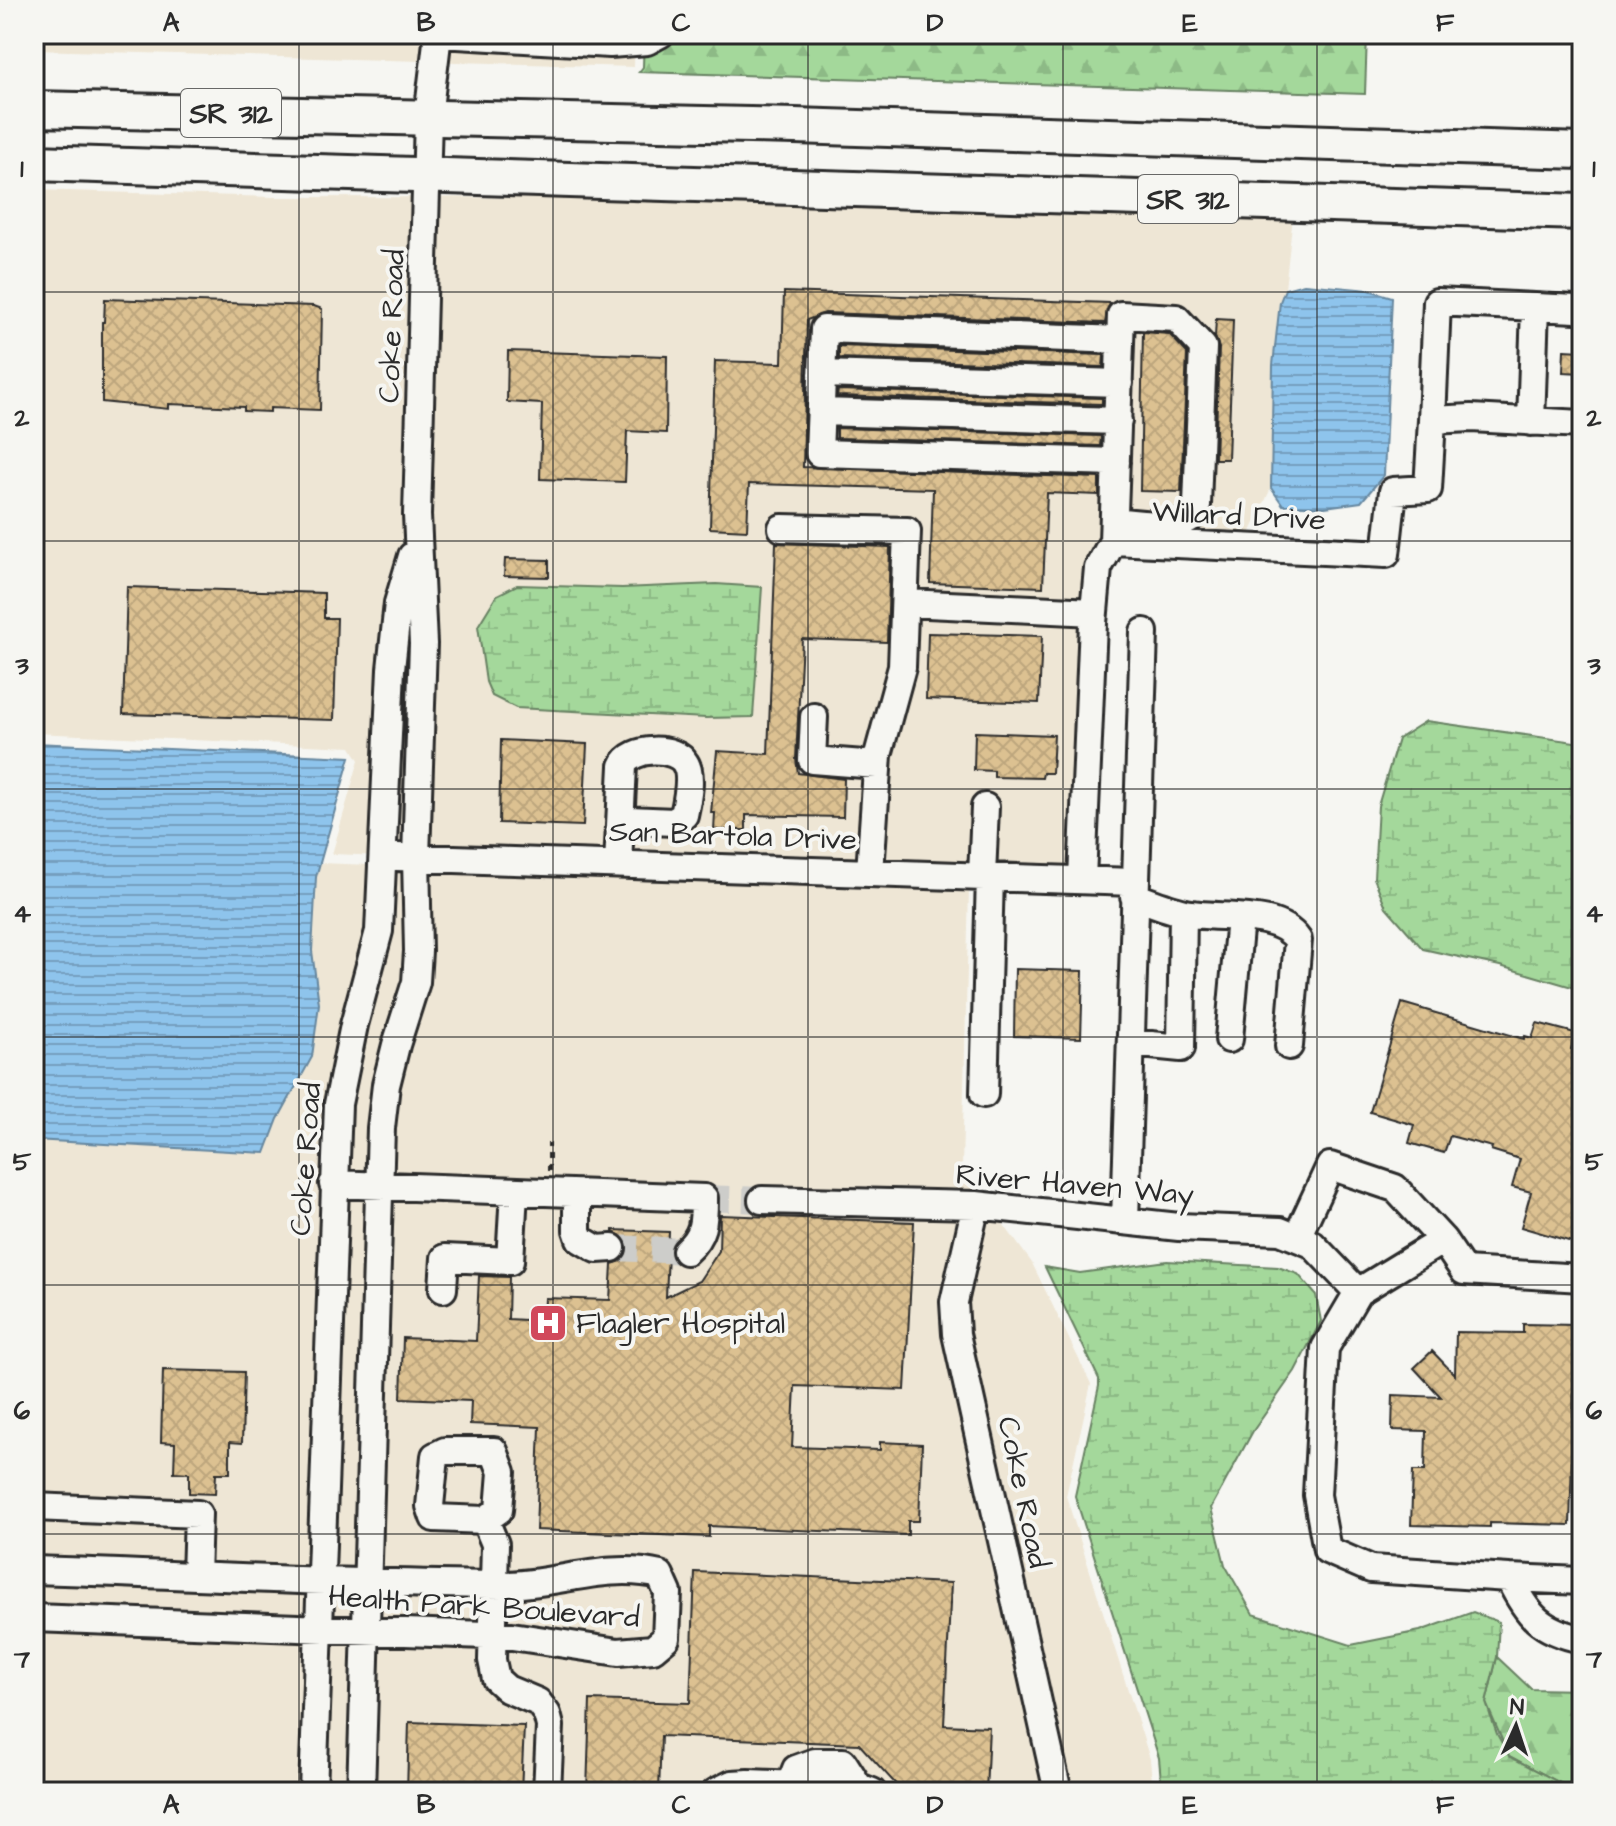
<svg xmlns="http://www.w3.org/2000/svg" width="1616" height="1826" font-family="'Architects Daughter',sans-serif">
<defs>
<pattern id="forest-firs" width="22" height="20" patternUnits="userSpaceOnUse" patternTransform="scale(2)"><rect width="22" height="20" fill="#a4d89b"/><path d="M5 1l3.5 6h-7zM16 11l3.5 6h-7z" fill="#8dba86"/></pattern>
<pattern id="wetland-marsh" width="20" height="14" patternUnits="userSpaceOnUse" patternTransform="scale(2)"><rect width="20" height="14" fill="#a4d89b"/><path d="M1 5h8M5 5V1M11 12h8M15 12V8" fill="none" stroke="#8dba86"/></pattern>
<pattern id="water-rules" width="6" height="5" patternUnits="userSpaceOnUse" patternTransform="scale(2)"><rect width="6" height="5" fill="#8ec4ec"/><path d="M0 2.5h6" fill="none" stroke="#749fbf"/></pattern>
<pattern id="building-cross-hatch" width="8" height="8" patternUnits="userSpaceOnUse" patternTransform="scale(2)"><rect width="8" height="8" fill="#dcc191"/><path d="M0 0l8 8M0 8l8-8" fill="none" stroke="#bda67d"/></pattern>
</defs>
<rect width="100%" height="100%" fill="#f6f6f2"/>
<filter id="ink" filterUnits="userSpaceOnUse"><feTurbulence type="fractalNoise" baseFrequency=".0125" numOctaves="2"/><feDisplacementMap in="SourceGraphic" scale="16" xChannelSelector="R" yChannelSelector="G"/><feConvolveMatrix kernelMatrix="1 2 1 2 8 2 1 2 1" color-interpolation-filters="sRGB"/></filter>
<g filter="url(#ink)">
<path fill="#eee6d5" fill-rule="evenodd" d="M 34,34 L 635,34 L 634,67 L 34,50 Z
M 34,190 L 273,197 L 775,198 L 1293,216 L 1285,289 L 1280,302 L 1271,488 L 1243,549 L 1106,546 L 1092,871 L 485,860 L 332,854 L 359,760 L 351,747 L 34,733 ZM 716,584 L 753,588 L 706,718 L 637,713 L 517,585 L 622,588 Z
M 320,863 L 969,889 L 962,1168 L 1032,1263 L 1091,1384 L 1066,1496 L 1150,1759 L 1153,1792 L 34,1792 L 34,1140 L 265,1153 L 278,1119 L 312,1057 L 319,1004 L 312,951 L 316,877 Z"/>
<path fill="url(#forest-firs)" stroke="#688263" stroke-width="2" d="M 644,34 L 1367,34 L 1365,94 L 639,72 L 643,67 Z
M 1497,1657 L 1531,1689 L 1582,1690 L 1582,1792 L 1577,1792 L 1509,1756 L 1486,1703 Z"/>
<path fill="url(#wetland-marsh)" stroke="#688263" stroke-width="2" d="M 716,584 L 762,587 L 753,717 L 706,718 L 516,708 L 492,696 L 486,682 L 478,626 L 497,595 L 517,585 L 622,588 Z
M 1426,721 L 1582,743 L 1582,990 L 1500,966 L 1423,949 L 1386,907 L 1374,878 L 1378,806 L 1398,739 Z
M 1167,1261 L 1278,1267 L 1298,1274 L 1316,1295 L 1321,1321 L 1295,1371 L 1253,1431 L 1211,1508 L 1225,1565 L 1253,1614 L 1351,1645 L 1420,1631 L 1473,1612 L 1499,1622 L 1497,1657 L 1486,1703 L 1497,1734 L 1509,1756 L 1577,1792 L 1162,1792 L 1159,1758 L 1075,1496 L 1099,1386 L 1099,1379 L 1045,1267 L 1080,1273 Z"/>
<path fill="url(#water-rules)" stroke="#66879f" stroke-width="2" d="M 1304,284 L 1369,290 L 1392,297 L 1384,475 L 1361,502 L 1325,507 L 1283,505 L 1271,488 L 1273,365 L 1280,302 L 1285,289 Z
M 34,743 L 350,757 L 316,877 L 312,951 L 319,1004 L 312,1057 L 278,1119 L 265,1153 L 34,1140 Z"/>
<path fill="url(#building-cross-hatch)" stroke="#2b2b2b" stroke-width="2" d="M 784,292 L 1110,303 L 1105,323 L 825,313 L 807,320 L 803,467 L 1099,478 L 1099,495 L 1047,493 L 1043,587 L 930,583 L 933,489 L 749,484 L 747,530 L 710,528 L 715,361 L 782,363 Z
M 105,299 L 314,306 L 322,309 L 320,410 L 270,408 L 270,412 L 244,411 L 244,407 L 169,404 L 169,409 L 102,402 L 102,322 L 104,322 Z
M 1216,319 L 1233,320 L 1228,459 L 1215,459 L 1219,348 L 1215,337 Z
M 1143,332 L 1169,334 L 1187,353 L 1181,492 L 1140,491 Z
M 839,346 L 1104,355 L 1103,367 L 839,358 Z
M 1564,350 L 1582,351 L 1582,373 L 1563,372 Z
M 508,351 L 667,356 L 666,433 L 627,431 L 625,482 L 540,479 L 542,404 L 507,402 Z
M 838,390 L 1102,398 L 1102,404 L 837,396 Z
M 837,428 L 1101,436 L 1100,446 L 837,438 Z
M 776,543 L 890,547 L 887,642 L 802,639 L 796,759 L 798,773 L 844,779 L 843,817 L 746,815 L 746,830 L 714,830 L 715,813 L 711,813 L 717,751 L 768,754 Z
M 505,559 L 549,560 L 549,577 L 504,576 Z
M 127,587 L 324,593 L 324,618 L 337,618 L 334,720 L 123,714 Z
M 928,633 L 1042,636 L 1039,703 L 926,699 Z
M 975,732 L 1054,735 L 1052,773 L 1043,773 L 1042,778 L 994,777 L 994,771 L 974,770 Z
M 501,740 L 587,744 L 583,826 L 499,823 Z
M 1015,969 L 1083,971 L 1081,1038 L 1014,1036 Z
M 1402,1003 L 1524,1039 L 1525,1036 L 1532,1038 L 1537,1023 L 1575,1033 L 1571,1049 L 1582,1052 L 1582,1245 L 1521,1227 L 1531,1192 L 1512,1187 L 1520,1159 L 1491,1150 L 1492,1147 L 1450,1136 L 1444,1153 L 1409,1143 L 1414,1125 L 1370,1112 Z
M 720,1215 L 914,1222 L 905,1390 L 795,1386 L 792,1447 L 880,1450 L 880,1442 L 922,1444 L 919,1521 L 908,1521 L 908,1535 L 709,1526 L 709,1537 L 536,1530 L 540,1427 L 470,1424 L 471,1401 L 401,1398 L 403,1338 L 476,1341 L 479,1276 L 509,1277 L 508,1319 L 544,1321 L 545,1298 L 610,1300 L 612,1264 L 622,1261 L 628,1248 L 625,1238 L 613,1232 L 613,1230 L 669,1232 L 666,1297 L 699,1281 L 719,1251 Z
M 1523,1324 L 1576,1325 L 1570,1525 L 1490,1523 L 1490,1527 L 1411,1525 L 1413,1471 L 1425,1471 L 1426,1431 L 1392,1430 L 1393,1395 L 1441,1397 L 1414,1368 L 1432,1351 L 1455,1375 L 1456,1332 L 1523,1333 Z
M 163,1370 L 244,1372 L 242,1443 L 230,1442 L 230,1473 L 216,1473 L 215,1494 L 189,1493 L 189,1473 L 174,1472 L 175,1443 L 161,1442 Z
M 695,1572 L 951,1583 L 944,1725 L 989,1727 L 986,1792 L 903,1792 L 859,1744 L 661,1736 L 659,1792 L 587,1792 L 590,1700 L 690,1703 Z
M 409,1722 L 524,1726 L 521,1792 L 407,1792 Z"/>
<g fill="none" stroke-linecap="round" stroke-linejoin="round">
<path stroke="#cdcdca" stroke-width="26" stroke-dasharray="26 13" stroke-linecap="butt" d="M 704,1198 L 762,1200
M 612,1248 L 686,1251"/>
<defs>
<path id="minor" d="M 441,34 L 610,44 L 647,41 L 660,34
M 822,374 L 1119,383
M 821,412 L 1118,421
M 1432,420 L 1437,302 L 1576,309
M 1531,422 L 1535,307
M 1116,462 L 819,453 L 824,329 L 1120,340
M 782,528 L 907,531 L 902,667 L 878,755 L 870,872
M 1113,541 L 1121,315 L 1176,318 L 1203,347 L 1197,505 C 1195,509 1194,514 1191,517 C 1178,530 1132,523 1114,521
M 906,603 L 1094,612
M 814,717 L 812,760 L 877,765
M 397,857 L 1134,882
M 618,864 L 623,766 C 631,746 676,746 685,763 C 693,775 687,801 684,815 L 674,822 L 629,820 L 623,824 L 620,835
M 982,876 L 985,807
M 1082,879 L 1093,623 L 1098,568 L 1113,541 L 1386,554 L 1393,491 L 1428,489 L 1432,420 L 1471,418 L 1582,424
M 1134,896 C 1150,902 1165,908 1181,912 C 1216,921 1276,908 1298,940 L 1289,1046
M 1229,1039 L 1240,918
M 1131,1043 L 1181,1048 L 1183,913
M 984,1094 L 990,876
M 333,1184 L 704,1198 C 704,1222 704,1235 686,1251
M 577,1195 L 577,1230 L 580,1239 L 597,1249 L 612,1248
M 762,1200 L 976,1205 L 1179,1227 L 1280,1231 L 1312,1244 L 1358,1292
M 976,1205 L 954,1302 L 956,1334 L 1058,1792
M 1125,1220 L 1144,632
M 1297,1237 L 1330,1166 L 1395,1188 L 1443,1240 L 1358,1292 L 1325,1348 L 1317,1495 L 1327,1550 L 1371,1569 L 1509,1578 C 1527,1615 1540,1631 1582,1639
M 1443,1240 L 1464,1271 L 1582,1278
M 443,1289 L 445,1258 L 510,1261 L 514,1192
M 34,1507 L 198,1514 L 196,1576
M 485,1520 L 499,1510 L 502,1472 L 494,1451 L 445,1451 L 435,1456 L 430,1506 L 434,1518 L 485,1520 L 495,1544 L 492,1660 L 496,1679 L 507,1689 L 538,1702 L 547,1714 L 550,1726 L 547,1792
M 34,1570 C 190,1575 347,1584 503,1585 C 556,1585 607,1562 660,1575 L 668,1593 L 666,1638 L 653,1649 L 618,1652 L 512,1636 L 34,1618
M 1509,1578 L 1582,1581
M 313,1792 L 338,1104 L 354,1025 L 379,931 L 391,669 L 398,603 L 412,556
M 361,1792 L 381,1128 L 386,1085 L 396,1045 L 416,982 L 418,951 L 416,857 L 423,644 L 417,515 L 428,117 L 438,34
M 716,1792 L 732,1784 L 748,1783 L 859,1787 L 872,1792
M 787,1792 L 796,1769 L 815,1762 L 843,1762 L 859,1787"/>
<path id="major" d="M 34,109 L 795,126 L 1582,151
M 34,163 L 1582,212"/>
</defs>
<use href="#minor" stroke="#2b2b2b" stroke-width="32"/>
<use href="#major" stroke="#2b2b2b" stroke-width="40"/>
<path stroke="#2b2b2b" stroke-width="4" stroke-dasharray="6 6" stroke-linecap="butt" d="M 549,1171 L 549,1143"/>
<use href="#minor" stroke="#f6f6f2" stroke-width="26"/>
<use href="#major" stroke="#f6f6f2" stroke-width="34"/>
</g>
</g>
<path fill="none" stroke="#2b2b2b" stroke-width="2" stroke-opacity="0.55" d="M 299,34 L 299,1792M 553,34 L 553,1792M 808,34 L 808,1792M 1063,34 L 1063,1792M 1317,34 L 1317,1792M 34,292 L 1582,292M 34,541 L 1582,541M 34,789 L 1582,789M 34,1037 L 1582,1037M 34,1285 L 1582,1285M 34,1534 L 1582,1534"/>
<defs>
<symbol id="hospital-square" viewBox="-11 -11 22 22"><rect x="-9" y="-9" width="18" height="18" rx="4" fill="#d1495b" stroke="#f6f6f2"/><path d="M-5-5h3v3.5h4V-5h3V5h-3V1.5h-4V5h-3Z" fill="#fff"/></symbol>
</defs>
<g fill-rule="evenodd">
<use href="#hospital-square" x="526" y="1301" width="44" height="44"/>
</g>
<g text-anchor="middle" stroke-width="8" stroke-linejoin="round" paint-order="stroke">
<g fill="#f6f6f2" stroke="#686867" stroke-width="2">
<rect x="181" y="89" width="100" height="48" rx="6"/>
<rect x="1138" y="175" width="100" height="48" rx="6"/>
</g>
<g font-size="28" font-weight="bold" fill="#2b2b2b">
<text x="231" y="123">SR 312</text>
<text x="1188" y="209">SR 312</text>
</g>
<g font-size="30" fill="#2b2b2b" stroke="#f6f6f2">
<text transform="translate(391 326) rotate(-88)" y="10">Coke Road</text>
<text transform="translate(1239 515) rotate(3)" y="10">Willard Drive</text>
<text transform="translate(733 835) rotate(2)" y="10">San Bartola Drive</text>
<text transform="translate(305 1159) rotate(-86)" y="10">Coke Road</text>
<text transform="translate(1075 1184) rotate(5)" y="10">River Haven Way</text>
<text transform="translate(1024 1492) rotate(78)" y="10">Coke Road</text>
<text transform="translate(484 1606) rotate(4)" y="10">Health Park Boulevard</text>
</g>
<g font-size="30" fill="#2b2b2b" stroke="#f6f6f2" text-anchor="start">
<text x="576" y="1333">Flagler Hospital</text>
</g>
</g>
<rect width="1616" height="1826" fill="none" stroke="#f6f6f2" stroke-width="88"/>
<g transform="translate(1516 1726) rotate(3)" stroke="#f6f6f2" stroke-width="6" paint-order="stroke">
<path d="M0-6L14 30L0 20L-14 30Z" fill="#2b2b2b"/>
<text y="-12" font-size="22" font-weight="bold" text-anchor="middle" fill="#2b2b2b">N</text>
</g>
<rect x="44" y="44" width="1528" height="1738" fill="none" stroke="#2b2b2b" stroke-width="3"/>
<g font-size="26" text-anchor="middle" font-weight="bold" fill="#2b2b2b">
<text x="171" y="31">A</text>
<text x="426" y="31">B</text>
<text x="681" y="31">C</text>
<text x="935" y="31">D</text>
<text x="1190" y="31">E</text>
<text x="1445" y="31">F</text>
<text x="22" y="177">1</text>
<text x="1594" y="177">1</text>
<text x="22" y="426">2</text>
<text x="1594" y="426">2</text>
<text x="22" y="674">3</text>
<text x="1594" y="674">3</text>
<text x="22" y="922">4</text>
<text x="1594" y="922">4</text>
<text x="22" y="1170">5</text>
<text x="1594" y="1170">5</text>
<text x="22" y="1419">6</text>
<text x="1594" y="1419">6</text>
<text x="22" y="1667">7</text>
<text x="1594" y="1667">7</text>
<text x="171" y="1813">A</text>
<text x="426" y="1813">B</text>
<text x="681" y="1813">C</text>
<text x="935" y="1813">D</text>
<text x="1190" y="1813">E</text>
<text x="1445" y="1813">F</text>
</g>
</svg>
